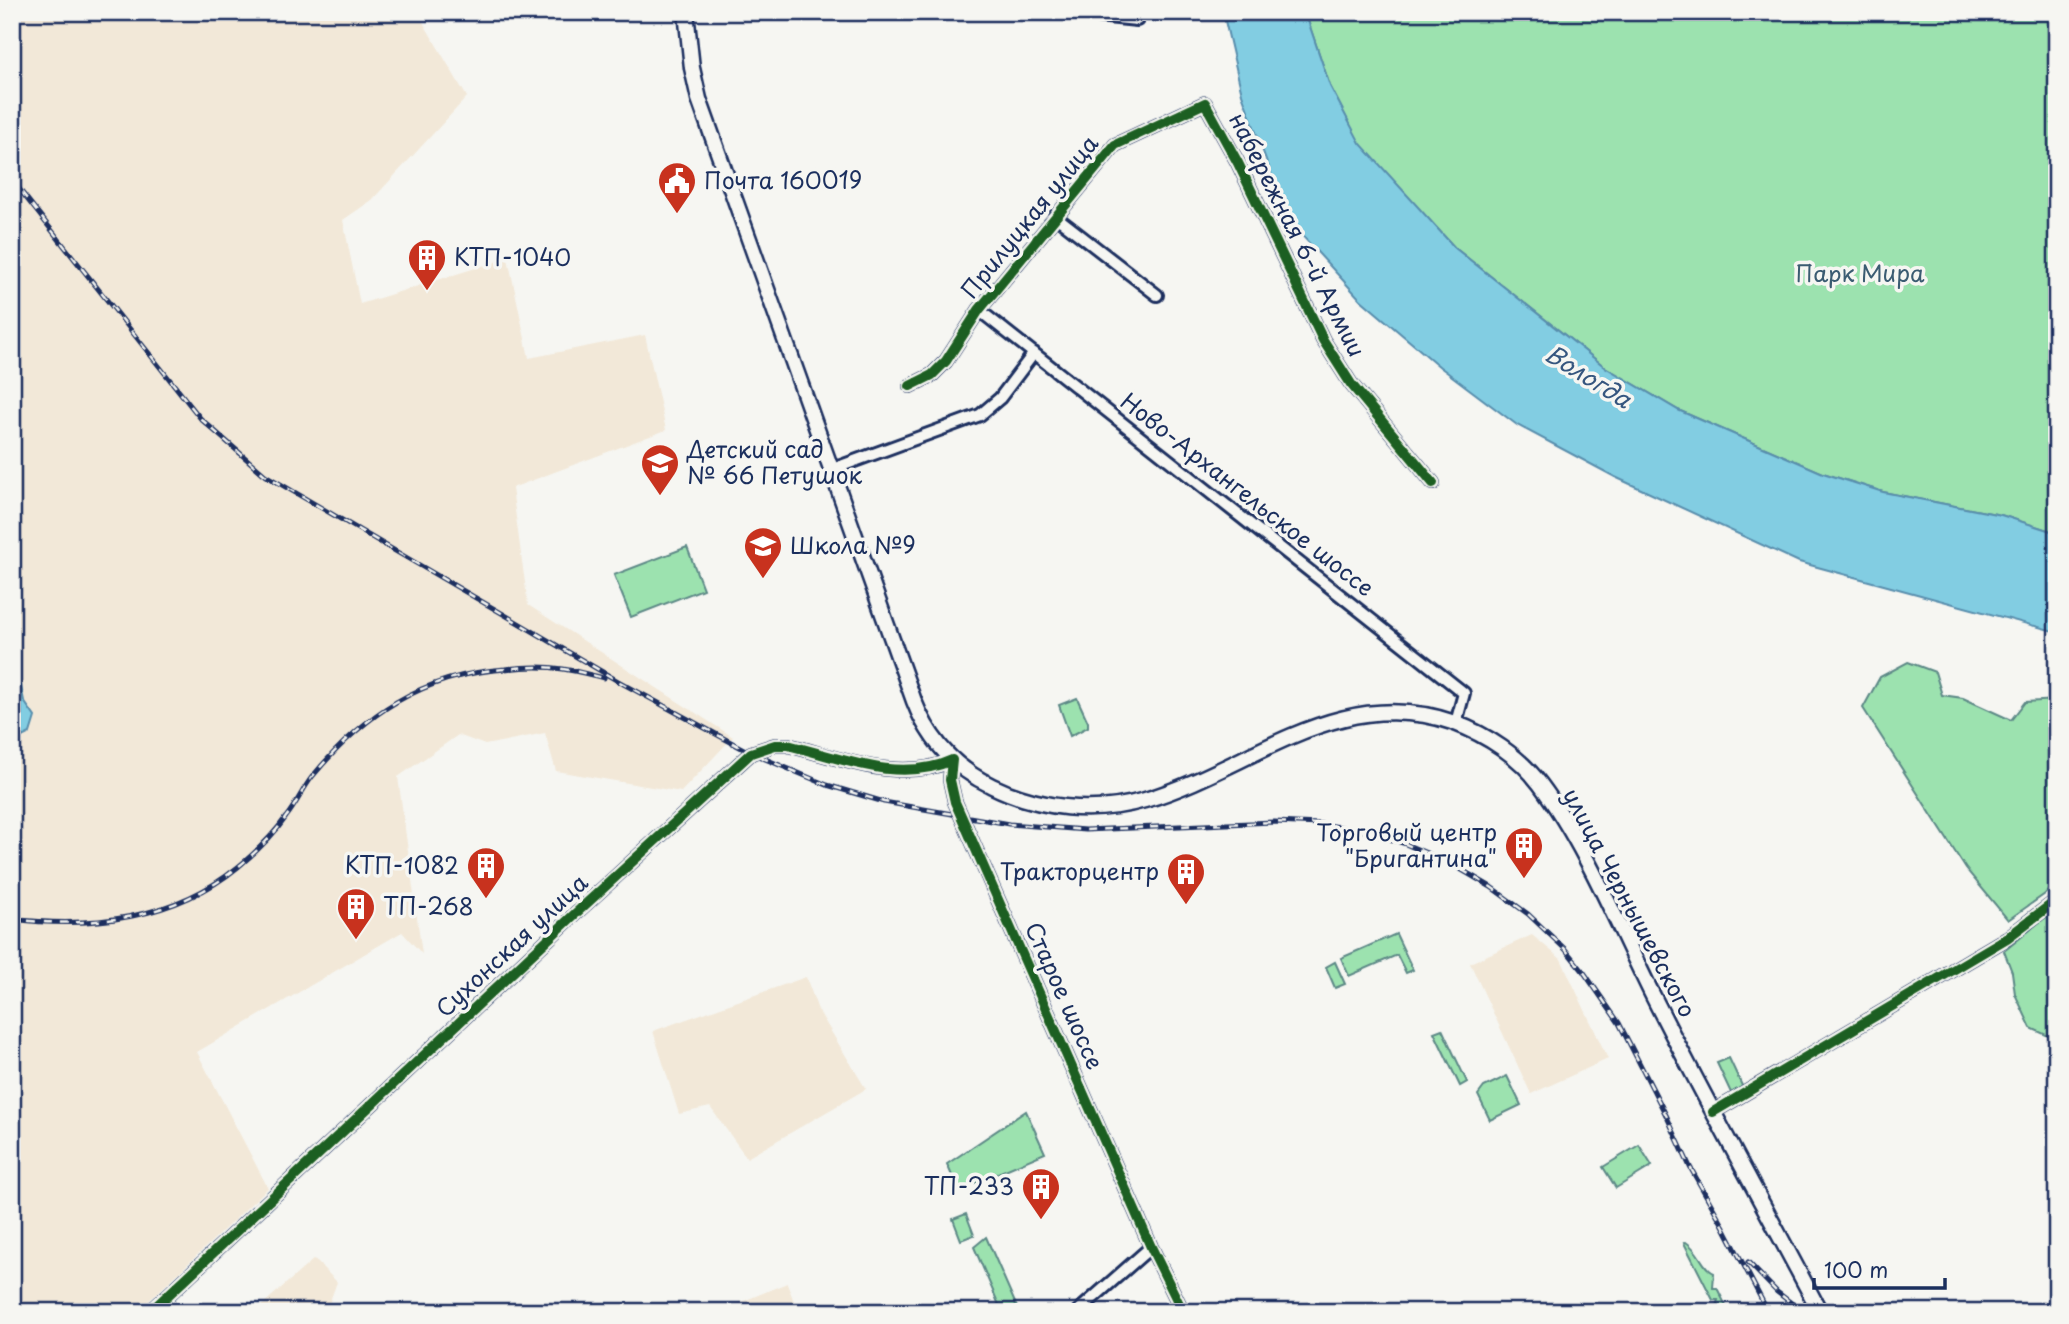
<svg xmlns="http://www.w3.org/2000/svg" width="2069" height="1324" font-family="'Playpen Sans',sans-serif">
<rect width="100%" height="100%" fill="#f6f6f2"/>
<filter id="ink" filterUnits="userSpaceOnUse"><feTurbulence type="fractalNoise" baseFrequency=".0143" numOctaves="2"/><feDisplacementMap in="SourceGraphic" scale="14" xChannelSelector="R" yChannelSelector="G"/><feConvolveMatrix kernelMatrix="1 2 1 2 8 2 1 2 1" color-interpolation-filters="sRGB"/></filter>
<g filter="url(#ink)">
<path fill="#f2e8d8" d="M 12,12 L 417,12 L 467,97 L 372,200 L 343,220 L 360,304 L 508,258 L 529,358 L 645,335 L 666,430 L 512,488 L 528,605 L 733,737 L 681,792 L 556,771 L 545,733 L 485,745 L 458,735 L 398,777 L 422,954 L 402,932 L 197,1052 L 268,1188 L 137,1312 L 12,1312 Z
M 1532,935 L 1561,959 L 1608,1059 L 1531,1094 L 1470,963 Z
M 806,977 L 818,1010 L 866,1089 L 747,1158 L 710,1107 L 679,1114 L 653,1031 Z
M 314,1259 L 337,1282 L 326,1312 L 254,1312 Z
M 787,1283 L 798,1312 L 717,1312 Z"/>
<path fill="#9ce2af" stroke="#5c8886" stroke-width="2" d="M 1305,12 L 2057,12 L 2057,533 L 2001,515 L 1883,492 L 1823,473 L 1678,410 L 1605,367 L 1455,248 L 1359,143 L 1330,86 Z
M 687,547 L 703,589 L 631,617 L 614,575 Z
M 1908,662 L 1935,672 L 1942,695 L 1963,698 L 2011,720 L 2025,702 L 2057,700 L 2057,881 L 2045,894 L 2008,920 L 1966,869 L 1863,708 L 1880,677 Z
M 1077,698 L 1088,722 L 1088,727 L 1070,736 L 1059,705 Z
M 2057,904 L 2057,1040 L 2031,1028 L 2015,994 L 2012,972 L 2004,951 L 2030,930 Z
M 1396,934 L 1413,970 L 1406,973 L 1397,955 L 1349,976 L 1341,958 Z
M 1335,962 L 1345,984 L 1335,988 L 1326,967 Z
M 1442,1029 L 1467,1082 L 1460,1086 L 1434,1032 Z
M 1729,1058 L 1744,1090 L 1732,1095 L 1717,1063 Z
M 1507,1076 L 1521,1105 L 1490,1120 L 1478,1095 L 1484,1087 Z
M 1026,1111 L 1045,1153 L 958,1190 L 947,1164 Z
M 1639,1145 L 1652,1166 L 1616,1188 L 1603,1167 Z
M 966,1214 L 974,1235 L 961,1240 L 953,1219 Z
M 986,1237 L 1019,1312 L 1002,1312 L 974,1247 Z
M 1686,1242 C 1700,1251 1702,1268 1714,1273 L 1713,1288 L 1717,1288 L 1726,1306 L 1723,1312 L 1719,1312 L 1716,1306 L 1718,1300 L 1713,1300 L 1684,1243 Z"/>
<path fill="#82cde2" stroke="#598ead" stroke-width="2" d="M 1223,12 L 1305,12 L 1330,86 L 1360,143 L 1455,248 L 1605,367 L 1678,410 L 1823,473 L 1883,492 L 2001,515 L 2057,533 L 2057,632 L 1799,562 L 1615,477 L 1517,425 L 1440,367 L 1360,299 L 1288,220 L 1242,94 Z
M 12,680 L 21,686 L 24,701 L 35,717 L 30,733 L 12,742 L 12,714 L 17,708 L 12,695 Z"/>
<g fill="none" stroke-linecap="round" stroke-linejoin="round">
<defs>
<path id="minor" d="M 1057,12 L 1137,20
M 1055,216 L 1157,295
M 979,310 L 1464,693 L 1456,723
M 910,386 L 932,375 L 946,361 L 979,310 L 1115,145 L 1205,103 L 1238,163 L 1323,340 L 1351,384 L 1433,483
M 830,470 L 980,415 L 1000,398 L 1034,353
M 952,760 L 950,780 L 955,802 L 1151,1247 L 1183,1312
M 1713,1112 L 2007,938 L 2057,900
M 150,1312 L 576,913 L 751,753 L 775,745 L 788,745 C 840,758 900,784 952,760
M 1077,1312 L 1151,1247"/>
<path id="secondary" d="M 686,12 L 692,68 L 699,99 L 914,701 C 929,740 954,768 992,786 C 1039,809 1094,815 1145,800 C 1251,769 1337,682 1455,723 C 1487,735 1519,756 1540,784 C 1585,844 1620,930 1654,998 C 1707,1104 1765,1207 1820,1312"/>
</defs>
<use href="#minor" stroke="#1b2f5e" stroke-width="16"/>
<use href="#secondary" stroke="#1b2f5e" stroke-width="19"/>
<use href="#minor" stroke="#f6f6f2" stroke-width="10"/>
<use href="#secondary" stroke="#f6f6f2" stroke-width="14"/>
<defs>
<path id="rail" d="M 12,180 L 201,419 L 265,475 L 618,681 L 751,753 L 827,785 L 884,802 L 1009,824 L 1085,830 L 1274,822 L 1320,824 L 1360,830 L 1403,843 L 1450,863 L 1491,887 L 1528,914 L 1565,949 L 1583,971 L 1619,1023 L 1667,1117 L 1690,1167 L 1724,1227 L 1768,1312
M 12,919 C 91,929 175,919 238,867 C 256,852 273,836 286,817 C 296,805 302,790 312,777 C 364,714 422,675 505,669 C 523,667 544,666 563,669 C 577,671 591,675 604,678
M 1748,1262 L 1777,1292 L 1803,1312"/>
</defs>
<use href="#rail" stroke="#1b2f5e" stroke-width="5"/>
<use href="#rail" stroke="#f6f6f2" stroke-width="2.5" stroke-dasharray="8" stroke-linecap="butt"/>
<defs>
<path id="cycleway" d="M 910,386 L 932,375 L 946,361 L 979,310 L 1115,145 L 1205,103 L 1238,163 L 1323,340 L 1351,384 L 1433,483
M 952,760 L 950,780 L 955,802 L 1151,1247 L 1183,1312
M 1713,1112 L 2007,938 L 2057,900
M 150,1312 L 576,913 L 751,753 L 775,745 L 788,745 C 840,758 900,784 952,760"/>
</defs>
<use href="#cycleway" stroke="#f6f6f2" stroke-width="15"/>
<use href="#cycleway" stroke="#1b5e20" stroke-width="10"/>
</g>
</g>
<defs>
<symbol id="civic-pin" viewBox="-11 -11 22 30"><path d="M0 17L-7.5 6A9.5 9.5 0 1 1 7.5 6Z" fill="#c8321e" stroke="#f6f6f2"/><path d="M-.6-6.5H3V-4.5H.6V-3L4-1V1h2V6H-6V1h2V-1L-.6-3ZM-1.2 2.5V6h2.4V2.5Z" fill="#fff"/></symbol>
<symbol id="building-pin" viewBox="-11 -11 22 30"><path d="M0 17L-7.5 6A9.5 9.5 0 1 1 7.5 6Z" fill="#c8321e" stroke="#f6f6f2"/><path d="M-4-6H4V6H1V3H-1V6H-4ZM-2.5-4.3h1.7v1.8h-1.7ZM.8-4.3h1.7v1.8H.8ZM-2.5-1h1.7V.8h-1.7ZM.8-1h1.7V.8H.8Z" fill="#fff"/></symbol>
<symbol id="school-pin" viewBox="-11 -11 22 30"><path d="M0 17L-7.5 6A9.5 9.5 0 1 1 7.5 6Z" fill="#c8321e" stroke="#f6f6f2"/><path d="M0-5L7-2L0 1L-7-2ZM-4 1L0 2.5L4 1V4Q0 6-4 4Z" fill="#fff"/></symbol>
</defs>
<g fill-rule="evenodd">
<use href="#civic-pin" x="655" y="159" width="44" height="60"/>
<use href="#building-pin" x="405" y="236" width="44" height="60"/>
<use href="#school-pin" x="638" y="441" width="44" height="60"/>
<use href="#school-pin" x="741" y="524" width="44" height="60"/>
<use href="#building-pin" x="1502" y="824" width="44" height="60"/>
<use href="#building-pin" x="464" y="844" width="44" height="60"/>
<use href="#building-pin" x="1164" y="850" width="44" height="60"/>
<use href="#building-pin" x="334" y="885" width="44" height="60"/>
<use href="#building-pin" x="1019" y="1165" width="44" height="60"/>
</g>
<g text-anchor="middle" stroke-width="7" stroke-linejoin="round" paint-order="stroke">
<g font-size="23" fill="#1b2f5e" stroke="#f6f6f2" text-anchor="start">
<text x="704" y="189">Почта 160019</text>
<text x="454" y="266">КТП-1040</text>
<text x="687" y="458">Детский сад<tspan x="687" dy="26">№ 66 Петушок</tspan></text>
<text x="790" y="554">Школа №9</text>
<text x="1497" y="841" text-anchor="end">Торговый центр<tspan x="1497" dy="26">"Бригантина"</tspan></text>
<text x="459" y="874" text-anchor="end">КТП-1082</text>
<text x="1159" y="880" text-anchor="end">Тракторцентр</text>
<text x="383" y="915">ТП-268</text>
<text x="1014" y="1195" text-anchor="end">ТП-233</text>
</g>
<g font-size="23" fill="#1b2f5e" stroke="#f6f6f2">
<text transform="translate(1030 217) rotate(-51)" y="8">Прилуцкая улица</text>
<text transform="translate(1297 235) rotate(63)" y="8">набережная 6-й Армии</text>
<text transform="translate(1247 495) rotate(38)" y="8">Ново-Архангельское шоссе</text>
<text transform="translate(1629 903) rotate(62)" y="8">улица Чернышевского</text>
<text transform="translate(512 946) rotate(-43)" y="8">Сухонская улица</text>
<text transform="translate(1064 996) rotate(66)" y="8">Старое шоссе</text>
</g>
<g font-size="23" fill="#3b5c72" stroke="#f6f6f2">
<text x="1860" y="282">Парк Мира</text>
</g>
<g font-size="24" font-style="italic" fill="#35567f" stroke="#f6f6f2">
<text transform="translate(1588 377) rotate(32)" y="8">Вологда</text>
</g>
</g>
<rect width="2069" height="1324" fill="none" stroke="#f6f6f2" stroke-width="42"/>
<rect x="21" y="21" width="2027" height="1282" fill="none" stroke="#1b2f5e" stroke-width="2.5" filter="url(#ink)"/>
<path d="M1814 1278v10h131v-10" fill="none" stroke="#1b2f5e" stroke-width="3.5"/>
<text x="1824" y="1278" font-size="21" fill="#1b2f5e" stroke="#f6f6f2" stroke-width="5" paint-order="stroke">100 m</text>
</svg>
